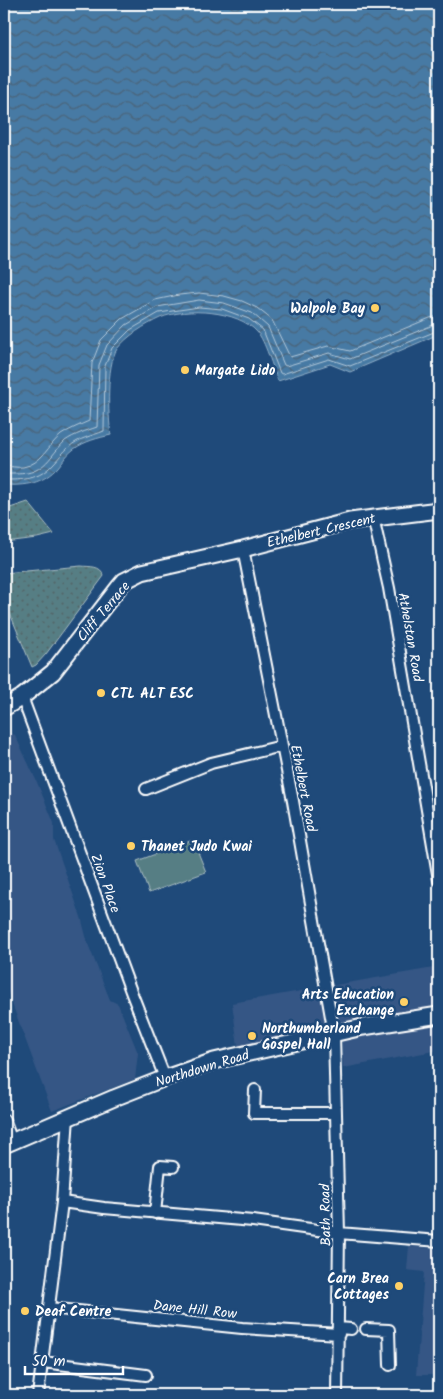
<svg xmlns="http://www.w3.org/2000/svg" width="443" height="1399" font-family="Kalam,sans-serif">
<defs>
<pattern id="grass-dots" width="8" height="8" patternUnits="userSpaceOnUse" patternTransform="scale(1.25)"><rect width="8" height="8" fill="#577e84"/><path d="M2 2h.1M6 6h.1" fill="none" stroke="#526568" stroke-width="1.8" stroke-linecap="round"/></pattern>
<pattern id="water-waves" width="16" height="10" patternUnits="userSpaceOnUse" patternTransform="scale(1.25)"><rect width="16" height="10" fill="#477aa4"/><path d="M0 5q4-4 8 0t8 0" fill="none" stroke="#4a6378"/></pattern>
</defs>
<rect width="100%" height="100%" fill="#1f4a7a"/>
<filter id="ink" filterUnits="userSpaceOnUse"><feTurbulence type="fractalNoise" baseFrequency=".02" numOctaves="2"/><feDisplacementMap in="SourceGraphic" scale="10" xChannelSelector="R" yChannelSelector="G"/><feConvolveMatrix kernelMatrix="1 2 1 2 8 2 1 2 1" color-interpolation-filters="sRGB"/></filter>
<g filter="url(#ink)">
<path fill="#365785" d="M 4,731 L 15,735 L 36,780 L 54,823 L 54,840 L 81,917 L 88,944 L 110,1000 L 118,1004 L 138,1053 L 135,1079 L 52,1111 L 4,982 Z
M 439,967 L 439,1008 L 433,1009 L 435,1027 L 439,1029 L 439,1050 L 343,1068 L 341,1024 L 238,1046 L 232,1003 Z
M 409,1246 L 439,1249 L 439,1348 L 437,1375 L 416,1375 L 424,1272 L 407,1270 Z"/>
<path fill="url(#grass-dots)" stroke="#abbec2" d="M 28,502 L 54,534 L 37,538 L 4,542 L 4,510 Z
M 81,566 C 90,567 101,565 104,576 L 46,654 L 36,665 L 32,667 L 4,599 L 4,573 Z"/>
<path fill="#577e84" stroke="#abbec2" d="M 193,840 L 206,872 L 149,893 L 137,861 Z"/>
<path fill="url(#water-waves)" stroke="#91afc8" d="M 4,4 L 439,4 L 439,334 L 350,372 L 330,364 L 278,381 C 273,369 265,340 257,332 C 238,310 186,307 160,318 C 145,325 127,336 117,349 C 106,366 108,415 111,435 C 98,438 85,441 74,449 C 67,454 63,461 58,467 C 43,484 25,486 4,485 Z"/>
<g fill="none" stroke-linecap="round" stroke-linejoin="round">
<path stroke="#b5cadb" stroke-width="1" d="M 4,466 C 10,466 17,468 23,467 C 42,464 48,445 61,435 C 70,429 80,425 89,421 L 92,363 L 101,340 L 122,319 L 155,300 L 179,295 L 199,293 L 224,296 L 242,301 L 257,308 L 272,320 L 290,357 L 328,346 L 350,351 L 430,318 L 439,316
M 4,474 C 26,474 37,475 52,456 C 56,451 60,446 65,441 C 75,434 86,431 97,427 L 99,365 L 107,345 L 126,325 L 157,307 L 199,300 L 224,303 L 252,313 L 268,327 L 284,365 L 286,366 L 329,353 L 350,359 L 433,325 L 439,324
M 4,480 C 23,480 39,480 53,464 C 58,459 63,452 69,447 C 79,438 92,436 104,431 L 105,366 L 112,348 L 130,330 L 159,313 L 199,307 L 222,309 L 249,319 L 263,330 L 280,373 L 282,374 L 329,359 L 350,366 L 439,330"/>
<defs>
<path id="minor" d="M 373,517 L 389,588 L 439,880
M 243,549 L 293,801 L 334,1034 L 339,1233 L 337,1395
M 22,697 L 132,994 L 165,1078
M 146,789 L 211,763 L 282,746
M 255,1090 L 254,1113 L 336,1113
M 4,1120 L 12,1141
M 62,1202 L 104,1208 L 253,1221 L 339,1233 L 439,1241
M 155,1213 L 160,1166 L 173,1167
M 49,1308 L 242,1328 L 339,1334
M 339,1328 L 351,1329
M 366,1329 L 389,1330 L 390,1365
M 43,1362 L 146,1375
M 38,1395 L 62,1202 L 68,1117"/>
<path id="secondary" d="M 4,708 L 22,697 L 53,672 L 119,587 L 124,581 L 142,572 L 243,549 L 350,521 L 439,510
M 4,1145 L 114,1098 L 165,1078 L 214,1061 L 363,1027 L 439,1015"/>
</defs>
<use href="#minor" stroke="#fff" stroke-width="14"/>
<use href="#secondary" stroke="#fff" stroke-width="19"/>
<use href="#minor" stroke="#1f4a7a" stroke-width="10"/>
<use href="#secondary" stroke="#1f4a7a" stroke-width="15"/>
</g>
</g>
<g fill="#ffd166" stroke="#1f4a7a" stroke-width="2">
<circle cx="375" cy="308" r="5"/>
<circle cx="185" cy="370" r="5"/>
<circle cx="101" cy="693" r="5"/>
<circle cx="131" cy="846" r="5"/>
<circle cx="404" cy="1002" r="5"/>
<circle cx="252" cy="1036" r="5"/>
<circle cx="399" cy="1286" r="5"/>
<circle cx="25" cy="1311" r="5"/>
</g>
<g text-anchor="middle" stroke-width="5" stroke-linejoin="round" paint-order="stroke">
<g font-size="14" font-weight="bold" fill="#fff" stroke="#1f4a7a" text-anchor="start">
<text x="365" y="313" text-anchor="end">Walpole Bay</text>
<text x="195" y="375">Margate Lido</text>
<text x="111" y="698">CTL ALT ESC</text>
<text x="141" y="851">Thanet Judo Kwai</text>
<text x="394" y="999" text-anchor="end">Arts Education<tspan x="394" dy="16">Exchange</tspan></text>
<text x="262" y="1033">Northumberland<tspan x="262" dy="16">Gospel Hall</tspan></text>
<text x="389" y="1283" text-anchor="end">Carn Brea<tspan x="389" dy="16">Cottages</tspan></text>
<text x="35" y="1316">Deaf Centre</text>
</g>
<g font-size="14" fill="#fff" stroke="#1f4a7a">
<text transform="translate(321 530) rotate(-13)" y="5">Ethelbert Crescent</text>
<text transform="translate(103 611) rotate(-50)" y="5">Cliff Terrace</text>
<text transform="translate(411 637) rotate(80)" y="5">Athelstan Road</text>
<text transform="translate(304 788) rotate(79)" y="5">Ethelbert Road</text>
<text transform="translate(106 883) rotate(70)" y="5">Zion Place</text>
<text transform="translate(202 1068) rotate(-17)" y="5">Northdown Road</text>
<text transform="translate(325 1215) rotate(-91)" y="5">Bath Road</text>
<text transform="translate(195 1309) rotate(6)" y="5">Dane Hill Row</text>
</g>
</g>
<rect width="443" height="1399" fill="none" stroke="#1f4a7a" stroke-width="20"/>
<rect x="10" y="10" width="423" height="1379" fill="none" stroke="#fff" stroke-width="2" filter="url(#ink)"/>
<path d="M25 1366v8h98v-8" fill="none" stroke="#ffffff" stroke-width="2.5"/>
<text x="32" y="1366" font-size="15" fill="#ffffff" stroke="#1f4a7a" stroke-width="4" paint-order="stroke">50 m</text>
</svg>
